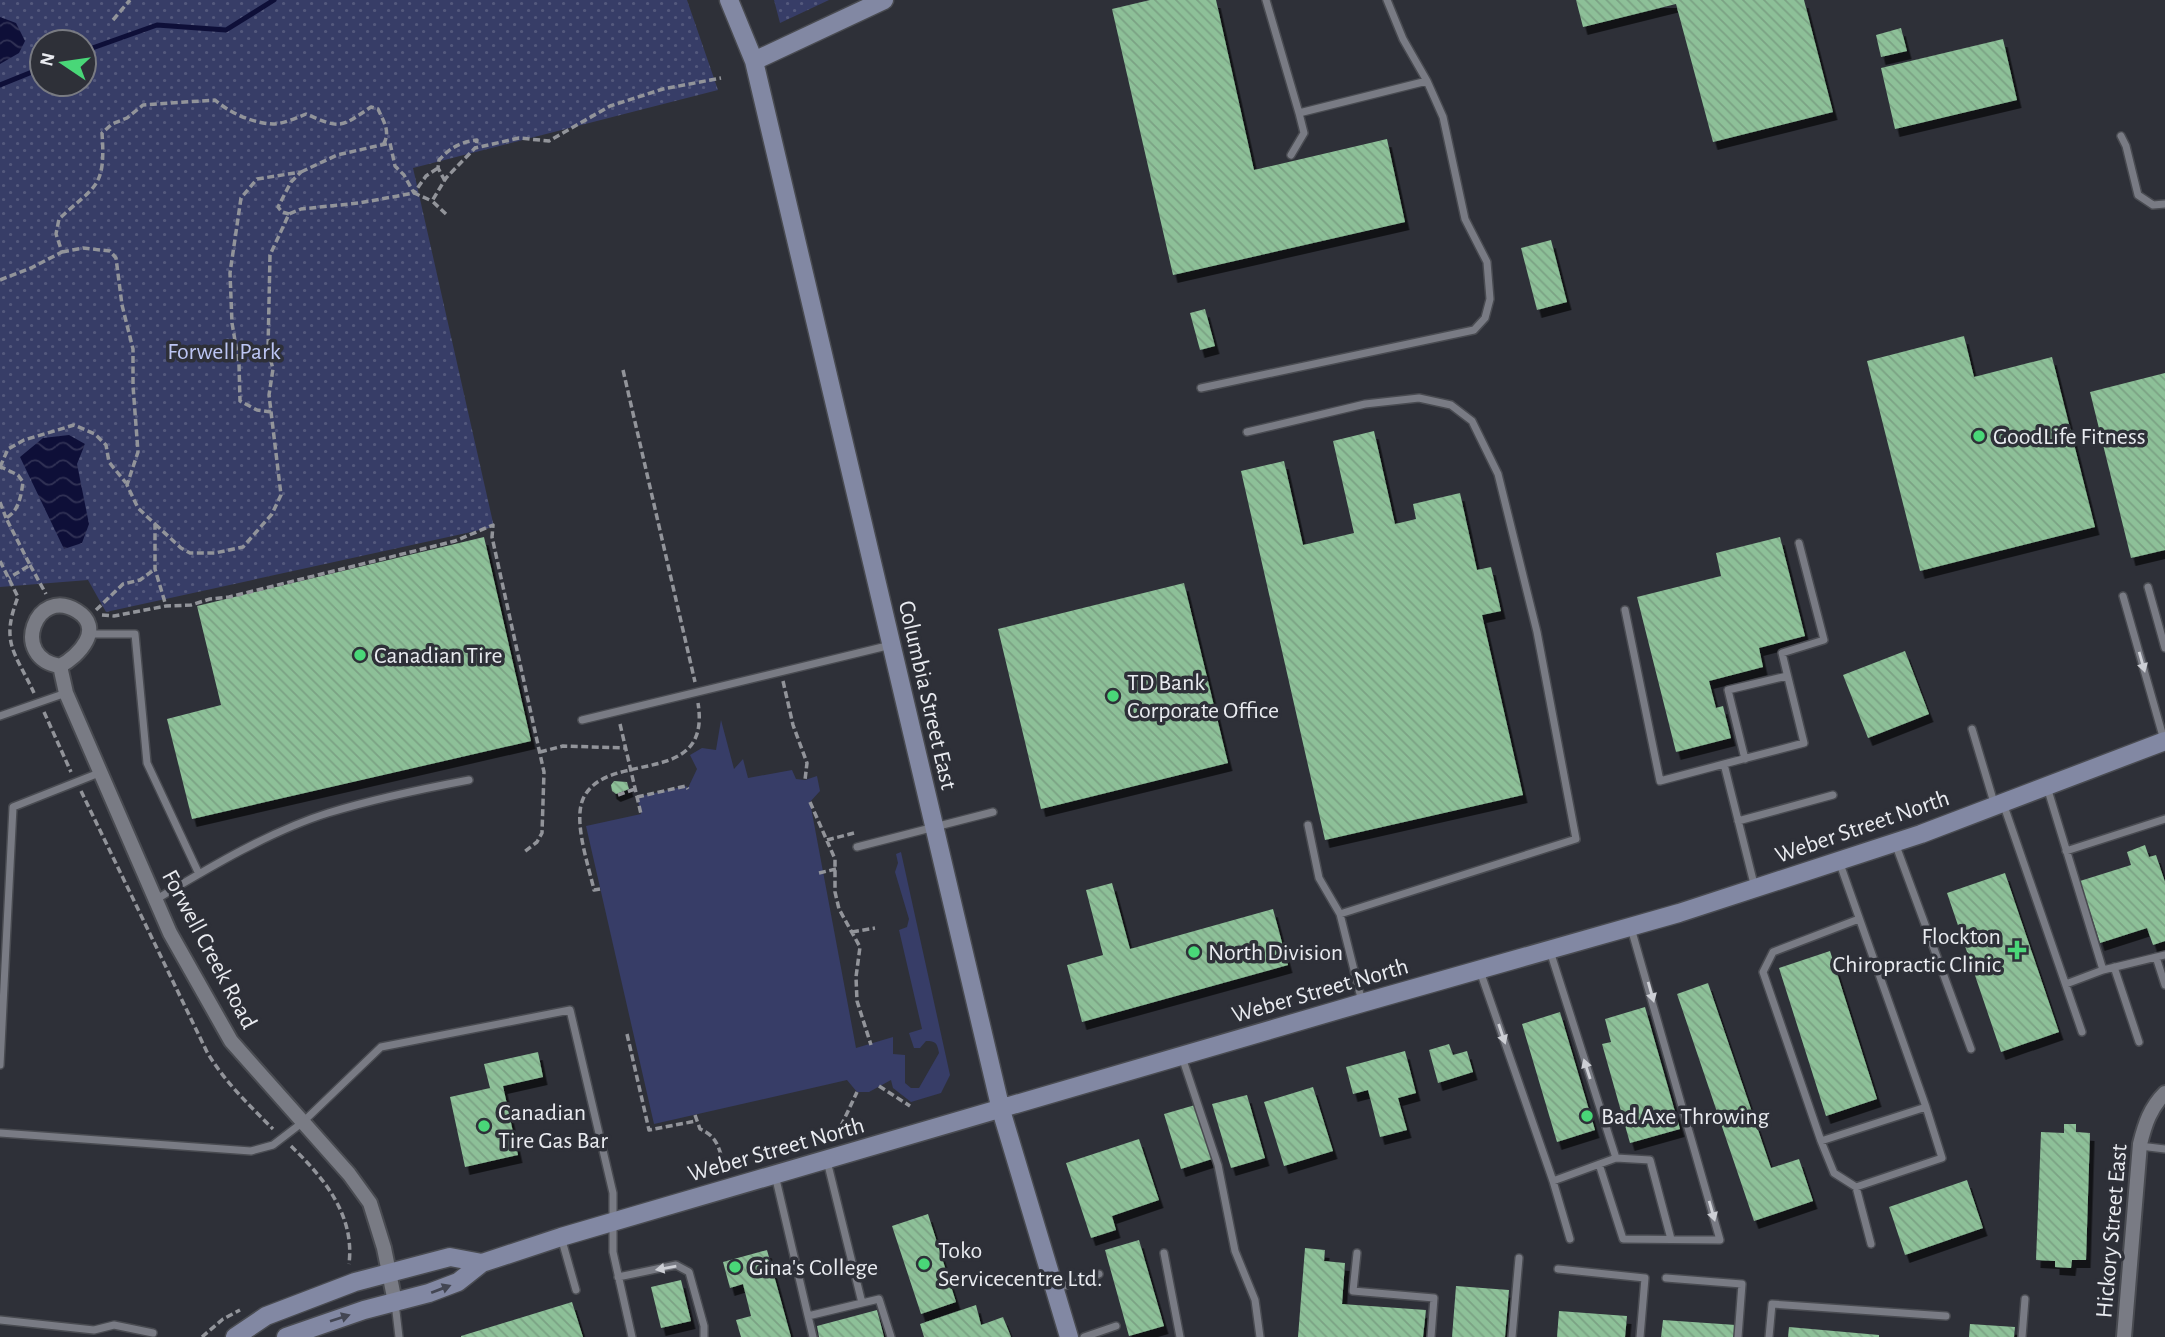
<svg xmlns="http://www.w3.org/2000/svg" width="2165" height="1337" font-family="'Alegreya Sans',sans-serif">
<defs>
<pattern id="park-dots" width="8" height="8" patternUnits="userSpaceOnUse" patternTransform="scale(1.75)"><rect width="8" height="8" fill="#373d67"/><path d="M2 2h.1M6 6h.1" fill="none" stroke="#54597d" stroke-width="1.8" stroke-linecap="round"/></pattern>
<pattern id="water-waves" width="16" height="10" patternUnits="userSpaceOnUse" patternTransform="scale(1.75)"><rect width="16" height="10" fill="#0e0f38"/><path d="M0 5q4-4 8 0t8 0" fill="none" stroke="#313255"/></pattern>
<pattern id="building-back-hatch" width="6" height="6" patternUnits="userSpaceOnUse" patternTransform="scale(1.75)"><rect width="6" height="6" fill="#8dc098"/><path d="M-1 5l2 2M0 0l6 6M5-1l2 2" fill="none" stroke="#7ba284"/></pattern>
<filter id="shadow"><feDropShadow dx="4.5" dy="8" stdDeviation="0" flood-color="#0009"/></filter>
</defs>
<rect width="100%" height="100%" fill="#2e3038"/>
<path fill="#373d67" d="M 721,720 L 734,769 L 743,759 L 748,778 L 792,770 L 796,779 L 805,780 L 817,776 L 820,791 L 810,802 L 856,1048 L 893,1037 L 893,1054 L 905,1055 L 905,1083 L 911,1088 L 919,1088 L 939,1053 C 937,1043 936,1041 926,1041 L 920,1048 L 914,1048 L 909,1033 L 922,1029 L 899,930 L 907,927 L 909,919 L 895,872 L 898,863 L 896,854 L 901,852 L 950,1075 L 941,1093 L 911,1102 L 893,1088 L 891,1080 L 869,1092 L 857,1092 L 847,1080 L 654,1124 L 586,826 L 641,814 L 637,797 L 686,786 L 688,788 L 697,769 L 690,755 L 702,748 L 716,750 Z"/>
<path fill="url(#park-dots)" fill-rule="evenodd" d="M 0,0 L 687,0 L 718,90 L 413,168 L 494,527 L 106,612 L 88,580 L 0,587 ZM 42,42 L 84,42 L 84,84 L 42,84 Z
M 774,0 L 829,0 L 780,23 Z"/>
<path fill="url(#water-waves)" d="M 0,17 L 16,23 L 25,41 L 19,53 L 0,64 Z
M 69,435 L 85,444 L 77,464 L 89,524 L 82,543 L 64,549 L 20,457 L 43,438 Z"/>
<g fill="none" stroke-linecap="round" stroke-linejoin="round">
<path stroke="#0e0f38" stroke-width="5" d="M 84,51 L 157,25 L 226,30 L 274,0
M 0,85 L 42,68"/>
</g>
<path fill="url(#building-back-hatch)" filter="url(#shadow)" d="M 1150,0 L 1216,0 L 1254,170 L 1387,139 L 1405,222 L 1173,275 L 1112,9 Z
M 1576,0 L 1804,0 L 1833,112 L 1713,142 L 1676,4 L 1583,27 Z
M 1901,28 L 1907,51 L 1881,57 L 1876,35 Z
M 2003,39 L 2017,100 L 1895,129 L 1881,68 Z
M 1551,240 L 1567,302 L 1537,310 L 1521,248 Z
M 1205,309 L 1215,346 L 1200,350 L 1190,313 Z
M 1964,336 L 1974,377 L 2052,357 L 2095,527 L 1920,571 L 1867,361 Z
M 2165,373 L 2165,550 L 2131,558 L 2090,392 Z
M 1374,431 L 1395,524 L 1416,519 L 1413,504 L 1460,493 L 1477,570 L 1491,567 L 1501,611 L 1482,615 L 1523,795 L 1325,840 L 1241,471 L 1284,461 L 1303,545 L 1354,533 L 1333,441 Z
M 484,537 L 531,741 L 192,819 L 167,719 L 221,705 L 197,606 Z
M 1780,537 L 1805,636 L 1759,648 L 1763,667 L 1709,681 L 1716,708 L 1723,706 L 1731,738 L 1676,752 L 1637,597 L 1721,576 L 1716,553 Z
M 1184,583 L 1228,763 L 1041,809 L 998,629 Z
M 1905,651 L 1929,714 L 1868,738 L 1843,675 Z
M 614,781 L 627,782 L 629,789 L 616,794 L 612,791 L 611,785 Z
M 2145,845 L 2149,857 L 2156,855 L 2165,882 L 2165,941 L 2153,945 L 2147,928 L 2100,943 L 2080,881 L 2131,865 L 2127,852 Z
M 2005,873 L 2059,1032 L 2001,1052 L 1947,893 Z
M 1112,883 L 1130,949 L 1273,909 L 1288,965 L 1082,1022 L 1067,965 L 1103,955 L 1086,890 Z
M 1830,951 L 1877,1099 L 1826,1116 L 1779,968 Z
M 1708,983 L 1771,1168 L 1799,1159 L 1813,1201 L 1754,1221 L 1677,994 Z
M 1645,1007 L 1680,1129 L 1630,1143 L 1602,1044 L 1611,1042 L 1605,1019 Z
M 1560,1012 L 1595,1130 L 1557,1142 L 1522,1024 Z
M 1449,1044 L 1453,1055 L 1467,1051 L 1473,1072 L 1438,1083 L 1429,1050 Z
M 1405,1051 L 1416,1093 L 1398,1098 L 1407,1130 L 1380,1137 L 1368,1090 L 1353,1094 L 1346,1067 Z
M 538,1052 L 543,1077 L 503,1086 L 518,1155 L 465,1167 L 450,1097 L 490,1088 L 484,1064 Z
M 1313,1087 L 1333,1151 L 1284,1166 L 1264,1102 Z
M 1247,1095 L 1265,1158 L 1231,1168 L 1212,1104 Z
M 1195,1105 L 1212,1159 L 1181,1169 L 1164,1114 Z
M 2064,1124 L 2076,1124 L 2076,1132 L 2090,1133 L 2086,1260 L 2072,1260 L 2071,1268 L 2055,1267 L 2055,1261 L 2036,1260 L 2041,1132 L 2064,1133 Z
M 1139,1139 L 1159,1200 L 1112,1216 L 1116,1230 L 1091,1238 L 1066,1163 Z
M 1967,1180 L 1983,1228 L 1905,1255 L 1889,1207 Z
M 928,1214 L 956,1302 L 921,1314 L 892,1226 Z
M 1139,1240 L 1164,1326 L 1129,1336 L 1105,1250 Z
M 1305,1248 L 1325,1250 L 1324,1261 L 1345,1263 L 1342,1304 L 1426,1310 L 1423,1337 L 1298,1337 Z
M 767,1250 L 791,1337 L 741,1337 L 736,1320 L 751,1316 L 743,1284 L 730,1288 L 723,1262 Z
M 681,1280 L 691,1321 L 661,1328 L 651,1287 Z
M 1456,1286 L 1509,1290 L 1505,1337 L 1452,1337 Z
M 572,1302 L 583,1337 L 461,1337 L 461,1336 Z
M 976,1305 L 981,1325 L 1003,1317 L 1011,1337 L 924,1337 L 920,1324 Z
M 877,1310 L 884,1337 L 819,1337 L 817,1326 Z
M 1559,1311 L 1627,1316 L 1625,1337 L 1557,1337 Z
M 1663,1320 L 1736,1325 L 1735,1337 L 1661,1337 Z
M 1970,1324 L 2015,1327 L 2014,1337 L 1969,1337 Z
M 1789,1327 L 1879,1335 L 1879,1337 L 1788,1337 Z"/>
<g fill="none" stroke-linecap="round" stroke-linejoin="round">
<defs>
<path id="lane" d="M 1387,0 L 1403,39 L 1427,81
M 2121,136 L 2126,146 L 2138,195 L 2153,205 L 2165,204
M 1291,155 L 1304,133 L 1299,113
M 1201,388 L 1474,330 L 1485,318 L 1490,299 L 1487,262 L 1465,219 L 1443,117 L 1427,81 L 1299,113 L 1266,0
M 1247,432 L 1365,404 L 1419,398 L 1451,405 L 1472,421 L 1498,474 L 1537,632 L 1576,839 L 1340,914 L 1362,1002
M 2148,587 L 2165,648
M 2123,596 L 2164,740
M 1625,610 L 1660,781 L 1724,764
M 88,634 L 135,634 L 147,763 L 199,874
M 0,716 L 66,693
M 582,720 L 891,645
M 1972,729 L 1995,806
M 1745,759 L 1728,690 L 1787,676
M 2047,787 L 2103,970 L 2165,955
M 2003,803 L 2082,1032
M 1738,821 L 1833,795
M 1308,825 L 1319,878 L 1340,914
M 1895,843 L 1971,1049
M 857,847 L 993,812
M 2066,851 L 2165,819
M 1839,861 L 1926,1107 L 1942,1158 L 1856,1187 L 1871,1244
M 1755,888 L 1724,764 L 1804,743 L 1782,653 L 1824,640 L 1799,543
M 155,900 C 207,869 270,831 328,813 C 374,799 421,789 469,780
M 1550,951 L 1616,1158
M 2156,957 L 2165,985
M 2114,967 L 2139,1042
M 1480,971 L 1553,1181 L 1570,1239
M 2066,984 L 2103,970
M 1182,1057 L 1218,1165 L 1235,1251 L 1255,1300 L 1260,1337
M 0,1065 L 13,807 L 99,773
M 0,1133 L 251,1151 L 273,1145 L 303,1122 L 381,1047 L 570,1010 L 613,1193 L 613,1252 L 632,1337
M 1821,1141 L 1926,1107
M 2140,1146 L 2165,1149
M 1599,1164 L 1623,1239 L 1720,1240 L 1631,928
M 775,1175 L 808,1316 L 862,1303 L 827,1161
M 1553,1181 L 1616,1158 L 1650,1160 L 1671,1239
M 1856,1187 L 1834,1173 L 1821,1141 L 1763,972 L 1773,952 L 1859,919
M 561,1237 L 576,1290
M 1164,1253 L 1180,1337
M 1357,1253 L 1353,1291 L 1434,1298 L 1431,1337
M 1558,1269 L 1645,1278 L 1640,1337
M 618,1277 L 676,1265 L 689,1272 L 704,1326 L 704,1337
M 1666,1278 L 1742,1284 L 1738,1337
M 1055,1289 L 1099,1274
M 395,1303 L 399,1337
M 862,1303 L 879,1299 L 891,1337
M 808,1316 L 813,1337
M 0,1320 L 94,1330 L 114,1325 L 153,1333
M 1084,1337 L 1116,1326
M 1512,1337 L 1519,1258
M 1769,1337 L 1772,1304 L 1946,1316
M 2022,1337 L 2025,1299"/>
<path id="street" d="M 60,666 C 79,656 105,628 77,611 C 36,585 9,658 60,666 L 66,693 L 170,933 L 231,1041 L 349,1174 L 370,1203 L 384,1248 L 395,1302
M 2124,1337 L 2140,1144 C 2145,1124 2150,1108 2165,1093"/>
<path id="secondary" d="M 729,0 L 754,61 L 1001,1110 L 1069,1337
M 754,61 L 884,0
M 235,1337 L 266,1316 L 355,1282 L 450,1257 L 482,1263
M 286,1337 L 364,1310 L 429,1293 L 458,1282 L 482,1263 L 561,1237 L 1362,1003 L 1679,913 L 1921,834 L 2165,741"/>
</defs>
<use href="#lane" stroke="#494b51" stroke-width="10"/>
<use href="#street" stroke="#494b51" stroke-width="18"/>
<use href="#secondary" stroke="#494b51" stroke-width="21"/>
<path stroke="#92949a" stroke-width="3.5" stroke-dasharray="7 3.5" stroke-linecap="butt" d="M 113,20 L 130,0
M 301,172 L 337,155 L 390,143 L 395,166 L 404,175 L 414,193 L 426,176 L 438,168
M 445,181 L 438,168 L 439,160 C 450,148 460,142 477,140 L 476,147
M 446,214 L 432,201 L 446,178 L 475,148 L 519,138 L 549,141 L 610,106 L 663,89 L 721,78
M 62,252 L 83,248 L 110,251 L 116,258 L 122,305 L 133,349 L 133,386 L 138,452 L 127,485 L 138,508 L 155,524 L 155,569 L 166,606
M 0,280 L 31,268 L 62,252 L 56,234 L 59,219 C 95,185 106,189 102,133 L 112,124 L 127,118 L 143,105 L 215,100 C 230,113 252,123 273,124 C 283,124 296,118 306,114 C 341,129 340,128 371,107 L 378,109 C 384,122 391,132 383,145
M 623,370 L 695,682
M 271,412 L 257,410 L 240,401 L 239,364 L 232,323 L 230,273 L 241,198 L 257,179 L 301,172 L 291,182 L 278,207 L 282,212 L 289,214
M 0,467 L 8,449 L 24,440 L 74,425 L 95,434 L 106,445 L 109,462 L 126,483
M 0,469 L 1,467 L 18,475 L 23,482 C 21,496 19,511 6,518 L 30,565 L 9,578
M 0,502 L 6,518
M 155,524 L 181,548 L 190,553 L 215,553 L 243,547 L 272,514 L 281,495 L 269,395 L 273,369 L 268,350 L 270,255 L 289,214 L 301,209 L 359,203 L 414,193 L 432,201
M 0,561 L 18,597 C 0,643 15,652 34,693
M 30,565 L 46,594
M 96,610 L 123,584 L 140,580 L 155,569
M 102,615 L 114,616 L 166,606 L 191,605 L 210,599 L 229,597 L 455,541 L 493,525 L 492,537 L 544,772 L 542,833 L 537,842 L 524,852
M 783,681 L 793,725 L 807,763 L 805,780
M 44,712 L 71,772
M 620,724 L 641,814
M 540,752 L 563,746 L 626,748
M 81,791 L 207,1052 C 224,1081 249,1105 273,1129
M 618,795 L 635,789
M 637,797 L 686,786 L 688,789
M 810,802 L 835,859 L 835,892 L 839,909 L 860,947 L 856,977 L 857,1001 L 871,1045
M 827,840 L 854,833
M 819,873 L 836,869
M 600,889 L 594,890 C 589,867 573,822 583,799 C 606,748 712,790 698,703
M 852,932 L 875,928
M 627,1034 L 649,1130 L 696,1121
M 879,1086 L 910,1106
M 695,1115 L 700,1129 C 716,1136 718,1145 723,1161
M 841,1126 L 857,1092
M 291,1146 C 324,1178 355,1215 349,1264
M 202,1337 L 223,1319 L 240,1310"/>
<use href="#lane" stroke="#797b84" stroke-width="7"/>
<use href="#street" stroke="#797b84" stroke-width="14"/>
<use href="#secondary" stroke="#8288a3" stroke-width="18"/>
</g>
<defs><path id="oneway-solid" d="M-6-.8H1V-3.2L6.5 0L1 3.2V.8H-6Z" transform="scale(1.75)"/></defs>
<g fill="#cdcfd5">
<use href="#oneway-solid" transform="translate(2142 662) rotate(74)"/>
<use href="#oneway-solid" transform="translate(1651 992) rotate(74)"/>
<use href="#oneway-solid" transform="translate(1502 1034) rotate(71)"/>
<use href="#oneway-solid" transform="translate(1587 1069) rotate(-108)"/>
<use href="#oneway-solid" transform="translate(1712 1211) rotate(74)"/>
<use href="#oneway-solid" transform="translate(666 1268) rotate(170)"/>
</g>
<g fill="#434653">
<use href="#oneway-solid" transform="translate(441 1289) rotate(-21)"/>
<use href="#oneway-solid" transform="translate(340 1318) rotate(-18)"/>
</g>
<g fill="#49d778" stroke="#2e3038" stroke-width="2.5">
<circle cx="1979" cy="436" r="7"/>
<circle cx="360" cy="655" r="7"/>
<circle cx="1113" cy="696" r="7"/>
<path d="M2013.5 939.5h7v7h7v7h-7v7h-7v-7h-7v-7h7z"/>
<circle cx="1194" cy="952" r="7"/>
<circle cx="1587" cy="1116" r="7"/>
<circle cx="484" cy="1126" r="7"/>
<circle cx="924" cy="1264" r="7"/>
<circle cx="735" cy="1267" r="7"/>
</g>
<g text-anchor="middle" stroke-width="7" stroke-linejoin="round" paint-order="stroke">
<g font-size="24" fill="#bdc6f4" stroke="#2e3038">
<text x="224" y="359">Forwell Park</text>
</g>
<g font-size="24" fill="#e9ebf0" stroke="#2e3038" text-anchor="start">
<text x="1993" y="444">GoodLife Fitness</text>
<text x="374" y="663">Canadian Tire</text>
<text x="1127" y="690">TD Bank<tspan x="1127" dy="28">Corporate Office</tspan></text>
<text x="2001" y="944" text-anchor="end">Flockton<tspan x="2001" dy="28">Chiropractic Clinic</tspan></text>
<text x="1208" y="960">North Division</text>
<text x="498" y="1120">Canadian<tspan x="498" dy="28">Tire Gas Bar</tspan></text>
<text x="1601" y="1124">Bad Axe Throwing</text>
<text x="938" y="1258">Toko<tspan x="938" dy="28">Servicecentre Ltd.</tspan></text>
<text x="749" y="1275">Gina's College</text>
</g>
<g font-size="24" fill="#e9ebf0" stroke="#2e3038">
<text transform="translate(928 695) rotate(77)" y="8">Columbia Street East</text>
<text transform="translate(1862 826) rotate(-19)" y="8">Weber Street North</text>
<text transform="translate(210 949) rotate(62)" y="8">Forwell Creek Road</text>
<text transform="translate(1320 990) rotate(-16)" y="8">Weber Street North</text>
<text transform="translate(776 1149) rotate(-16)" y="8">Weber Street North</text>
<text transform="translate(2111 1231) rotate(-85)" y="8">Hickory Street East</text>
</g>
</g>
<g transform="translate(63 63) rotate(283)"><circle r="33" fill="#2e3038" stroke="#797b82" stroke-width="2"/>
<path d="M0-5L12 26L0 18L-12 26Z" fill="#49d778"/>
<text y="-10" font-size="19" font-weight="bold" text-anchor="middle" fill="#e9ebf0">N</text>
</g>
</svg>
